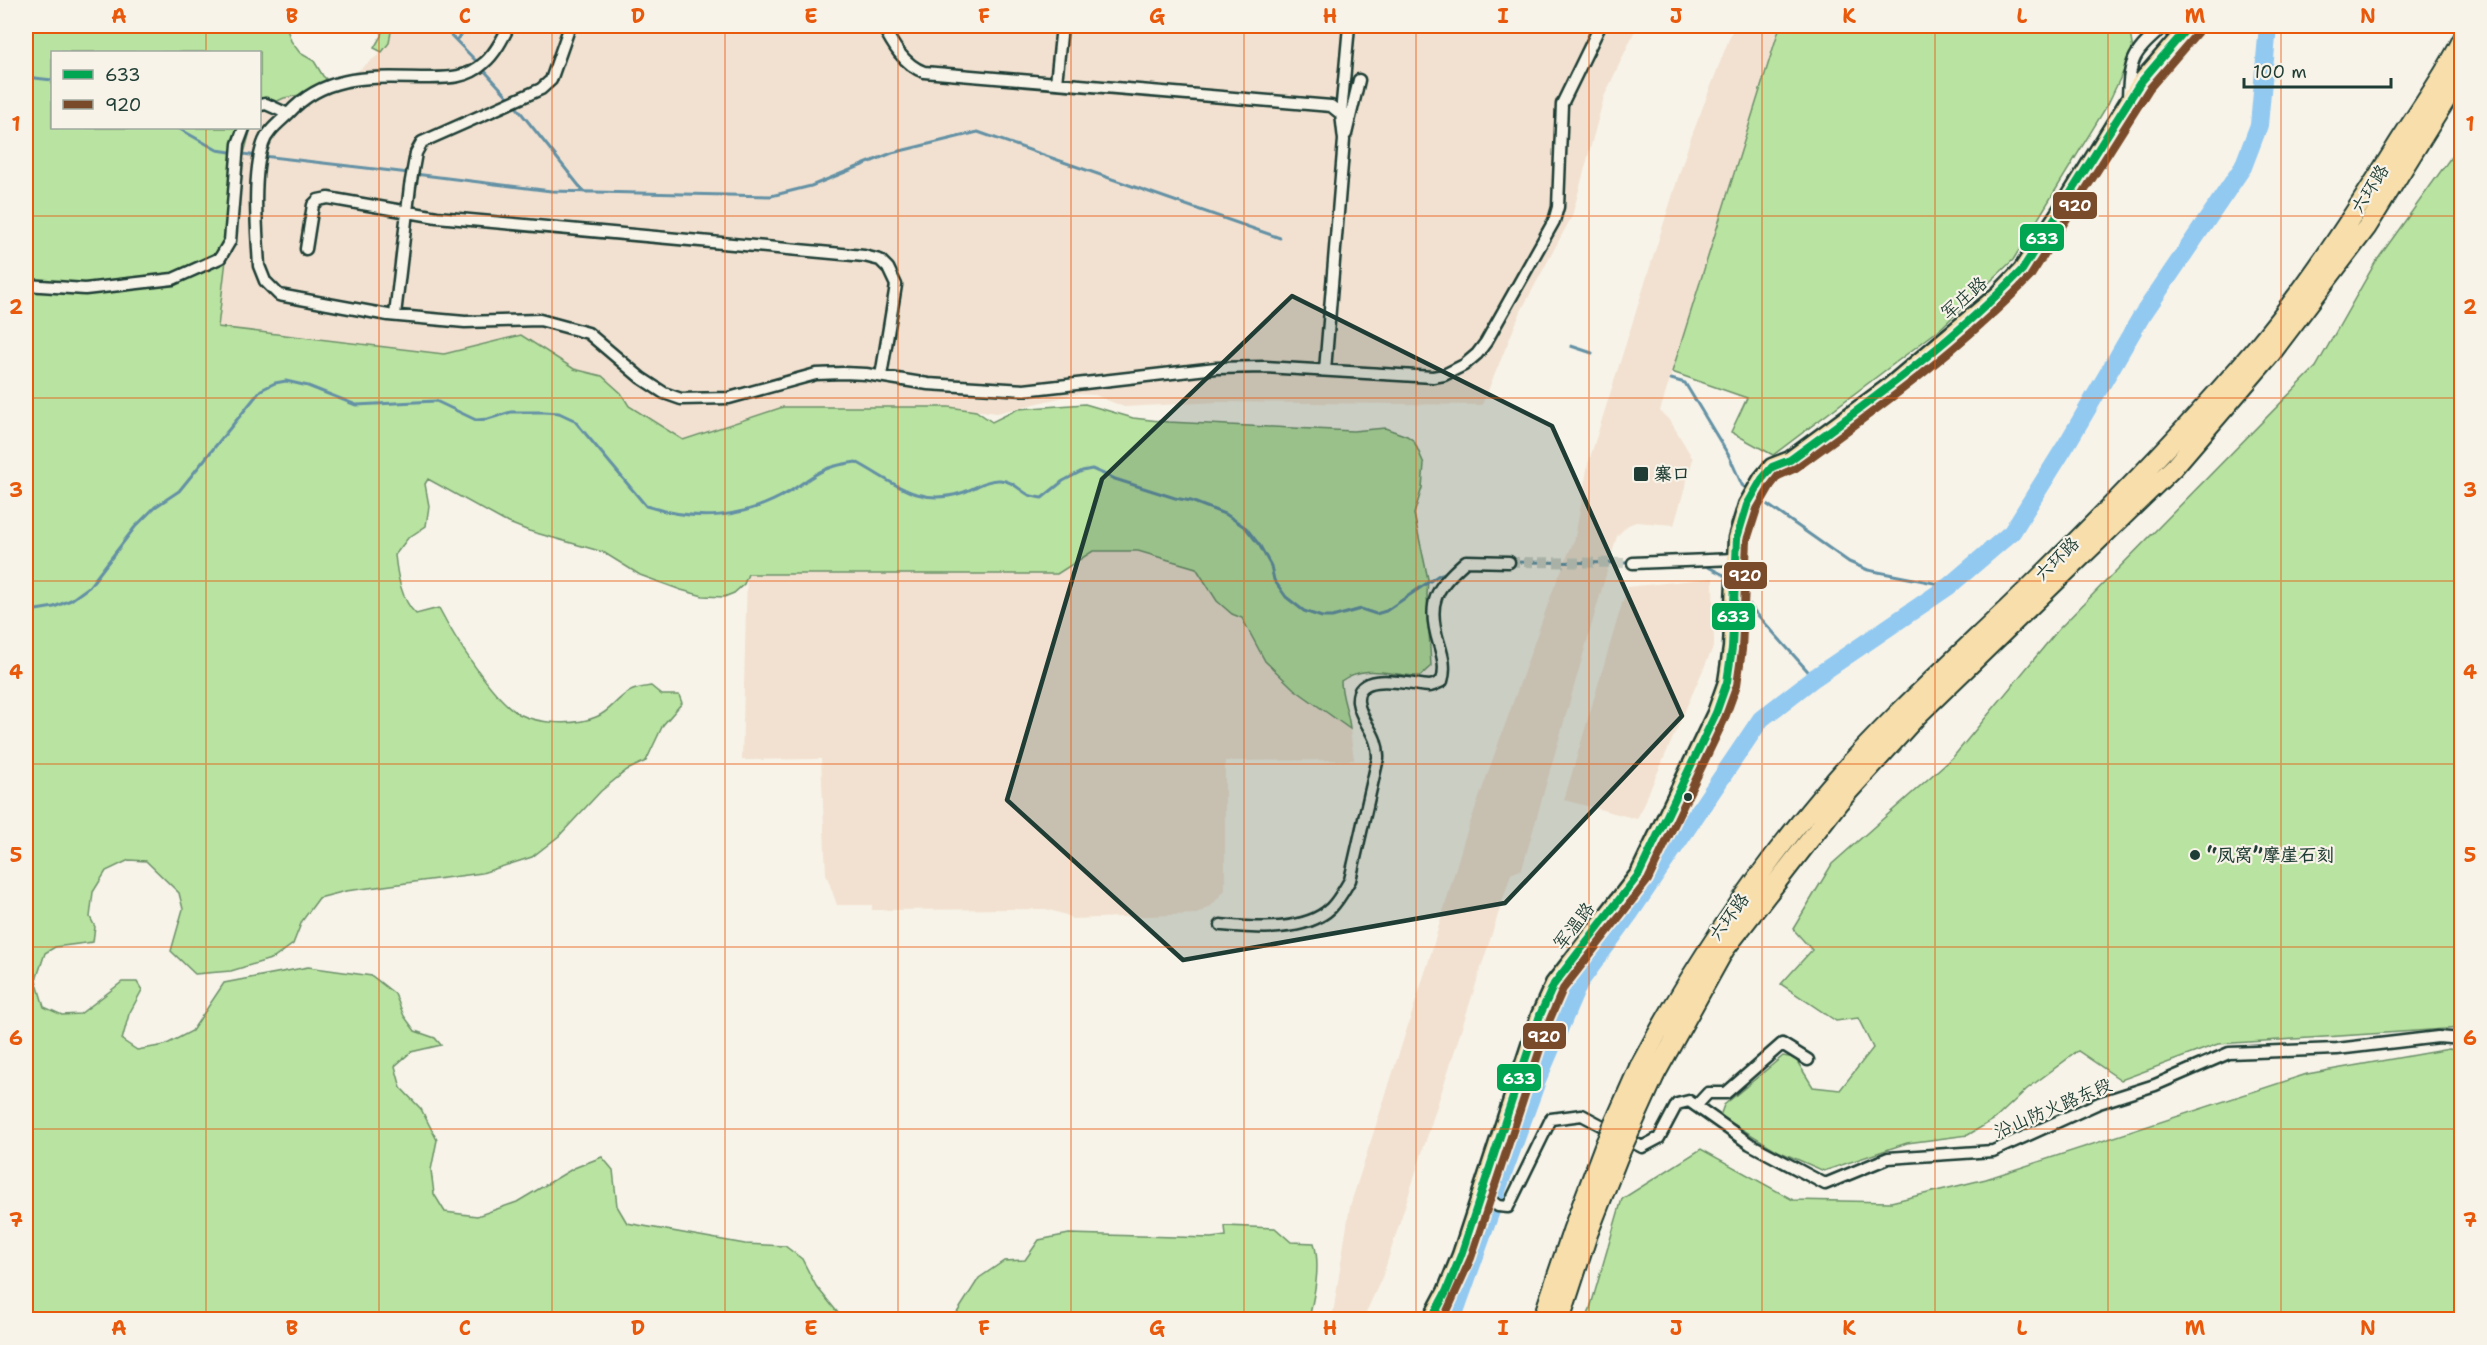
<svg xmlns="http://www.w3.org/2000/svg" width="2487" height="1345" font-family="'Shantell Sans','LXGW WenKai TC',sans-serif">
<rect width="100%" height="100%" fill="#f7f3e8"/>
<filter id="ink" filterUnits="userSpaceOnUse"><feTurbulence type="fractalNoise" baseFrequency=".0167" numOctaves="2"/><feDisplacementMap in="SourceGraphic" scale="12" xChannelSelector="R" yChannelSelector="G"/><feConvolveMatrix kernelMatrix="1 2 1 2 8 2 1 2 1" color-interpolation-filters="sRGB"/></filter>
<g filter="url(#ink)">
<path fill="#f2e1d0" d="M 392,26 L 1637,26 L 1604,97 L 1572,216 L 1521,311 L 1482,405 L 1218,402 L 1124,407 L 1095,395 L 1076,394 L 997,413 L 949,407 L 783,407 L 683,440 L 629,406 L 621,393 L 602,376 L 574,369 L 521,335 L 444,354 L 217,327 L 226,260 L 236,232 L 242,161 L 251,128 L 260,128 L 260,112 L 262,109 L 284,98 L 336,88 L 382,52 L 389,43 Z
M 1734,26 L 1780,26 L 1660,411 L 1671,422 L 1693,459 L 1674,525 L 1636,522 L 1628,525 L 1617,536 L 1522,869 L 1511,874 L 1383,1275 L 1363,1319 L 1332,1320 L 1350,1206 L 1429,960 L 1464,840 L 1553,590 L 1575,538 L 1588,464 L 1689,143 Z
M 1093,551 L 1138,551 L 1196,568 L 1217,601 L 1232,614 L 1242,618 L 1265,661 L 1294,689 L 1350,729 L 1354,760 L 1225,761 L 1225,890 L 1211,906 L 1197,914 L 1072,919 L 1066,915 L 1046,909 L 872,910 L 872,905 L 837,905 L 826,874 L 821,759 L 742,760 L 747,574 L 1057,574 Z
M 1713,578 L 1714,645 L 1637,819 L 1564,800 L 1627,587 Z"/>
<path fill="#b9e3a0" stroke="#6c906a" stroke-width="1.5" d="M 26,26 L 286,26 L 291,41 L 300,53 L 314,61 L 323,76 L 336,88 L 284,98 L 262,108 L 260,112 L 260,52 L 52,52 L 52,128 L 251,128 L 242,161 L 236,232 L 226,260 L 218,327 L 444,354 L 521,335 L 574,369 L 602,376 L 621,393 L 629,406 L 683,440 L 783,407 L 949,407 L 976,411 L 992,422 L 1018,409 L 1085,404 L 1133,418 L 1168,422 L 1353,431 L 1385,428 L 1407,436 L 1414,441 L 1424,464 L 1422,488 L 1414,514 L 1428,579 L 1427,595 L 1431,666 L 1420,676 C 1392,676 1366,663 1341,681 C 1341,698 1349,712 1350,729 L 1294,689 L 1265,661 L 1242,618 L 1232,614 L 1217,601 L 1196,568 L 1138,551 L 1093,551 L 1057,574 L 748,574 L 744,584 L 734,593 L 724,597 L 703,596 L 681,590 L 640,575 L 603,552 L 529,531 L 504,521 L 428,479 L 425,484 L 429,506 L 426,526 L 408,538 L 395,555 C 397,574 401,600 416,614 L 439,608 C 454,637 492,698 519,714 C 539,724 575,726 596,717 C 610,712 617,698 629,692 C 635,688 644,687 651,686 L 662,695 L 679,695 L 682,703 L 663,725 L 646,761 L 627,770 L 601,791 L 559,836 L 532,857 L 482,873 L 346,891 L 319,898 L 302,921 L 293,944 L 274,958 L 231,971 L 195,974 L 171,951 L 183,909 L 179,893 L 146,861 L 129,860 L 106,871 L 93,892 L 90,917 L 95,927 L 93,942 L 55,947 L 45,953 L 36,980 L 44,1007 L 62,1015 L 80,1014 L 122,982 L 137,982 L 142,990 L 129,1014 L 122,1040 L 137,1050 L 165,1045 L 192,1031 L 224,983 L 308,967 L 372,976 L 395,994 L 404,1016 L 415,1031 L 435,1038 L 441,1045 L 411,1052 L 395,1066 L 401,1088 L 421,1109 L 437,1140 L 431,1170 L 434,1194 L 445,1212 L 477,1216 L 517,1202 L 574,1168 L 602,1157 L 613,1170 L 617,1206 L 627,1223 L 745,1244 L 785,1246 L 802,1259 L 816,1286 L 843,1319 L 26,1319 Z
M 383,26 L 392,26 L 389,43 L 382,52 L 374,48 L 381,36 Z
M 1780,26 L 2129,26 L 2133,51 L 2108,104 L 2013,260 L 1940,329 L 1773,455 L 1731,432 L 1747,398 L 1672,372 Z
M 2461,143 L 2461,1028 L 2218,1044 L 2121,1080 L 2078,1051 L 2027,1089 L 1995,1119 L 1968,1135 L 1907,1143 L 1824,1171 L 1778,1151 L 1720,1116 L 1724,1105 L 1783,1056 L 1795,1058 L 1813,1087 L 1840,1090 L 1873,1048 L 1858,1018 L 1836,1021 L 1781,984 L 1812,950 L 1793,929 L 1832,864 L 1954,756 L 2058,630 L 2316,367 L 2375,263 Z
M 2449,1049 L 2462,1052 L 2461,1319 L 1587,1319 L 1622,1199 L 1701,1149 L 1793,1200 L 1891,1202 L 1986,1179 L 2307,1074 Z
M 1225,1226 L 1275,1228 L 1291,1242 L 1314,1243 C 1321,1267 1314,1296 1309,1319 L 953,1319 L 979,1278 L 1004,1261 L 1025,1260 L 1039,1240 L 1069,1234 L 1211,1238 L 1226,1236 Z"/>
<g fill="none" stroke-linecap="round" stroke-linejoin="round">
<path stroke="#6491a5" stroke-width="3" d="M 442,26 L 478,63
M 456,40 L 470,26
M 482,68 L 510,99
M 26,77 L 52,80
M 514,104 L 584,192
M 178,128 L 217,150 L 257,156
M 263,156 L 409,173
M 415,174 L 551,191 L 771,196 L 811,186 L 892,153 L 978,132 L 1280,238
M 1571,346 L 1592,353
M 1671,379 L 1685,383 L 1729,456 L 1742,485 L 1748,490
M 1758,498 L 1849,562 L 1868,570 L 1949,586
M 1511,562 L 1630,563
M 1702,564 L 1724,575 L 1730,581
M 1741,592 L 1755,612 L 1814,678
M 26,610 L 30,611 L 54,607 L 71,600 L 89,587 L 135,527 L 155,507 L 179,491 L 261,390 L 275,383 L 286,381 L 308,386 L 356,405 L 436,401 L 476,420 L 488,419 L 511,412 L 544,412 L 559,413 L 574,420 L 646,506 C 697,522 743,519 789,492 C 801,485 812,475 824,470 C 834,465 845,464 856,462 C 892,481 917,507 961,493 C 974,489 987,479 1000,480 C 1013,481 1019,490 1029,495 C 1033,497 1038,497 1042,498 L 1063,481 L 1082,471 L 1092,469 L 1115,479 L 1175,498 L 1191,501 L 1227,515 L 1246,528 L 1260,546 L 1271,566 L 1274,580 L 1286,597 L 1304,611 L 1322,617 L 1332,617 L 1361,609 L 1376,614 L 1386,611 L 1439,575 L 1448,572"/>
<path stroke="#92c9f1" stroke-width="18" d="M 1495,1196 L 1537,1081 L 1579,983 L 1630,913 L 1761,719 L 1814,678 L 1949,586 L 2012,532 L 2068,442 L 2141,317 L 2243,167 L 2259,125 L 2268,26
M 1452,1320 L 1492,1208"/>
<path stroke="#cccfc4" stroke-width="10" stroke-dasharray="10 5" stroke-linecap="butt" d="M 1509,562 L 1633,563"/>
<defs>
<path id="street" d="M 509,26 C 503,38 495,54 484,63 C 468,78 449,78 429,78 C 377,78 327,71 289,113 C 280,122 267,131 263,144 C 252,176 257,232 259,266 L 265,281 L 279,295 L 388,315 L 465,322 L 540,320 L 588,333 L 641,378 L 664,393 L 681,399 L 729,398 L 816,374 L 843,373 L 866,374 L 928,384 L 1024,390 L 1216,368 L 1265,367 L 1433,377 L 1444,375 L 1464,365 L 1477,354 L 1486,342 L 1554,221 L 1558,207 L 1562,104 L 1600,26
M 883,26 C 892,44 904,65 924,72 L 1331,106 L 1341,114 L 1344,140 L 1325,370
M 1056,83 L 1062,26
M 2128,99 C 2129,59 2134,51 2165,26
M 260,105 L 266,104 L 288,114
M 1341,114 L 1349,26
M 1346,134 L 1359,80
M 306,249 L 313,205 L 318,200 L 328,198 L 437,217 L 864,256 L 880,260 L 888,268 L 896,285 L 881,376
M 26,285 L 85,289 L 173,279 L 220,258 L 230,241 L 238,144 L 244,128
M 395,315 L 410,186 L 416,153 L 422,142 L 541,89 L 551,80 L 570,26
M 1633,563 L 1735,559
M 1221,925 C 1254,928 1305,933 1331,908 C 1339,900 1344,890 1350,880 L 1378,758 C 1379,734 1361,723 1358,702 C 1355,669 1411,685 1429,686 C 1434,686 1437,683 1442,681 C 1446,668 1443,657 1439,644 C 1426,603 1435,588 1466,561 L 1509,562
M 1696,1106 L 1708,1093 L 1726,1093 L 1782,1044 L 1808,1060
M 1480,1192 L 1498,1206 L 1508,1207 L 1551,1119 L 1582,1115 L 1642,1147 L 1659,1138 L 1677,1104 L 1689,1101 L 1750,1144 L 1825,1184 L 1888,1158 L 1993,1151 L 2099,1103 L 2155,1085 L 2229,1053 L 2337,1049 L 2438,1037 L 2462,1039"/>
<path id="primary" d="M 1431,1320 L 1446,1292 L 1461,1255 L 1540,1015 L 1554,984 L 1639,874 L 1716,713 L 1727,682 L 1732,648 L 1737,538 L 1747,505 L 1762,479 L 1772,467 L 1790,460 L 1889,387 L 1999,294 L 2022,270 L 2068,200 L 2140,83 L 2189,26"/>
<path id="highway" d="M 1639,1067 C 1692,968 1752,878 1825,792 C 1891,714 1968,648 2041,576 C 2115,503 2188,428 2255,349 C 2309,285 2355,213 2399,142 C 2420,109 2445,75 2462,40
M 1655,1075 L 1725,949 L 1839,802 L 1918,715 L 2174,467 L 2270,355 L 2367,227 L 2462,74
M 1542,1320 L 1572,1231 L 1604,1146
M 1560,1320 L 1588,1234 L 1619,1155"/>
</defs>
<use href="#street" stroke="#1f3d34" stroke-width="15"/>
<use href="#primary" stroke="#1f3d34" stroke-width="21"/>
<use href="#highway" stroke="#1f3d34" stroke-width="22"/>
<use href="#street" stroke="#f7f3e8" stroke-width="10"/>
<use href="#primary" stroke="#f8deab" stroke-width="16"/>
<use href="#highway" stroke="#f8deab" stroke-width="18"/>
<defs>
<path id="highway-bridge" d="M 1604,1146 L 1639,1067
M 1619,1155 L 1655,1075"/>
</defs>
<use href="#highway-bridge" stroke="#1f3d34" stroke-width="22" stroke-linecap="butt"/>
<use href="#highway-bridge" stroke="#f8deab" stroke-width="18"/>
<defs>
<path id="bus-1" d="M 1431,1320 L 1446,1292 L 1461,1255 L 1540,1015 L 1554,984 L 1639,874 L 1716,713 L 1727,682 L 1732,648 L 1737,538 L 1747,505 L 1762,479 L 1772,467 L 1790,460 C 1870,401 1953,342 2022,270 L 2140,83 L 2189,26"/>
<path id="bus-2" d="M 1443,1320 L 1471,1258 L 1550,1019 L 1563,989 L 1648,880 L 1725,718 L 1737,685 L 1742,650 L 1747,540 L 1757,509 L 1771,485 L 1778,476 L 1796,468 C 1877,409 1960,350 2030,277 L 2149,89 L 2197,33"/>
</defs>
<use href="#bus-1" stroke="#f7f3e8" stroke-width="12"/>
<use href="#bus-2" stroke="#f7f3e8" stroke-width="12"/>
<use href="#bus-1" stroke="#00a651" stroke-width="8"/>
<use href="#bus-2" stroke="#7a4b2a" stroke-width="8"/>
</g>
</g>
<path fill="#1f3d34" fill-opacity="0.2" stroke="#1f3d34" stroke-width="4.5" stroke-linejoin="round" d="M 1292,296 L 1552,426 L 1682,716 L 1505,903 L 1183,960 L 1007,800 L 1102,479 Z"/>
<path fill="none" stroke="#e8590c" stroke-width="1.5" stroke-opacity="0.55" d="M 206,26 L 206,52M 379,26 L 379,1320M 552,26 L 552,1320M 725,26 L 725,1320M 898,26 L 898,1320M 1071,26 L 1071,1320M 1244,26 L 1244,1320M 1416,26 L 1416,1320M 1589,26 L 1589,1320M 1762,26 L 1762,1320M 1935,26 L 1935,1320M 2108,26 L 2108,1320M 2281,26 L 2281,1320M 206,128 L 206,1320M 26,216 L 2462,216M 26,398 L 2462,398M 26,581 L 2462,581M 26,764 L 2462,764M 26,947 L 2462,947M 26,1129 L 2462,1129"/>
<g fill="#1f3d34" stroke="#f7f3e8" stroke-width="2">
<rect x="1633" y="466" width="16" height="16" rx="3"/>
<circle cx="1688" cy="797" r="5"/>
<circle cx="2195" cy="855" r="6"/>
</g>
<g text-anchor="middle" stroke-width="4.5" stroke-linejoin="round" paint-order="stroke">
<g font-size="18" fill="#1f3d34" stroke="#f7f3e8">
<text transform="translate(2370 189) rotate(-58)" y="6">六环路</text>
<text transform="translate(1964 298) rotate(-41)" y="6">军庄路</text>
<text transform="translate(2057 559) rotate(-45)" y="6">六环路</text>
<text transform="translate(1729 917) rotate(-54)" y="6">六环路</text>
<text transform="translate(1574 926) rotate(-52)" y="6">军温路</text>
<text transform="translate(2053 1108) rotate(-23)" y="6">沿山防火路东段</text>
</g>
<g font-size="18" font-weight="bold" fill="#1f3d34" stroke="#f7f3e8" text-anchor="start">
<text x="1654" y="480">寨口</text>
<text x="2207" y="861">“凤窝”摩崖石刻</text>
</g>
</g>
<g stroke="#f7f3e8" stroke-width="2">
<rect x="2052" y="191" width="46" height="29" rx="6" fill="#7a4b2a"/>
<rect x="2019" y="223" width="46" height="29" rx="6" fill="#00a651"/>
<rect x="1723" y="561" width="45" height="29" rx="6" fill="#7a4b2a"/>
<rect x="1711" y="602" width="45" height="29" rx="6" fill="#00a651"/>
<rect x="1522" y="1022" width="45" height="28" rx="6" fill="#7a4b2a"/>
<rect x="1496" y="1063" width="46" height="29" rx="6" fill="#00a651"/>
</g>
<g font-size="16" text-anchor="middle" font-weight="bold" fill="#fff">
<text x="2075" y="211">920</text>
<text x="2042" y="244">633</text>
<text x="1745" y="581">920</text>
<text x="1733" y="622">633</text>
<text x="1544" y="1042">920</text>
<text x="1519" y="1084">633</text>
</g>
<rect width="2487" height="1345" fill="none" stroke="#f7f3e8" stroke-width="66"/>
<rect x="51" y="51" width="210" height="78" fill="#f7f3e8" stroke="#a1aaa0" stroke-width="1.5"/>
<rect x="63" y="70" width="30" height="9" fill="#00a651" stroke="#a1aaa0" stroke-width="1.5"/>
<text x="105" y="81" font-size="18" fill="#1f3d34">633</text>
<rect x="63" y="100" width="30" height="9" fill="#7a4b2a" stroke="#a1aaa0" stroke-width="1.5"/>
<text x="105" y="111" font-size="18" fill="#1f3d34">920</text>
<path d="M2244 78v9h147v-9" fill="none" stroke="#1f3d34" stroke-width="3"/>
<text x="2253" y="78" font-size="18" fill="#1f3d34" stroke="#f7f3e8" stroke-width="4.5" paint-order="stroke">100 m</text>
<rect x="33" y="33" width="2421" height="1279" fill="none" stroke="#e8590c" stroke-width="2"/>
<g font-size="20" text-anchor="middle" font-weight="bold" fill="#e8590c">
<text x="119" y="23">A</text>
<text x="292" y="23">B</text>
<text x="465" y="23">C</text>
<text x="638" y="23">D</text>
<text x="811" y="23">E</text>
<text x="984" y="23">F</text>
<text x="1157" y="23">G</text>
<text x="1330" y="23">H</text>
<text x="1503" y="23">I</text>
<text x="1676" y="23">J</text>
<text x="1849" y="23">K</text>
<text x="2022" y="23">L</text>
<text x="2195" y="23">M</text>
<text x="2368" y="23">N</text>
<text x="16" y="131">1</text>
<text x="2470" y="131">1</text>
<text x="16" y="314">2</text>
<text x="2470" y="314">2</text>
<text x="16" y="497">3</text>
<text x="2470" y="497">3</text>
<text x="16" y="679">4</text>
<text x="2470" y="679">4</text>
<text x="16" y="862">5</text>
<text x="2470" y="862">5</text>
<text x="16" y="1045">6</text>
<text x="2470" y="1045">6</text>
<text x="16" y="1227">7</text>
<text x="2470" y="1227">7</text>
<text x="119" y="1335">A</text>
<text x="292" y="1335">B</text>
<text x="465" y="1335">C</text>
<text x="638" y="1335">D</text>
<text x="811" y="1335">E</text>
<text x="984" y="1335">F</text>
<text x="1157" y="1335">G</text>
<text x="1330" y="1335">H</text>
<text x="1503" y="1335">I</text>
<text x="1676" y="1335">J</text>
<text x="1849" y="1335">K</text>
<text x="2022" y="1335">L</text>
<text x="2195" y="1335">M</text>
<text x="2368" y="1335">N</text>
</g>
</svg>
